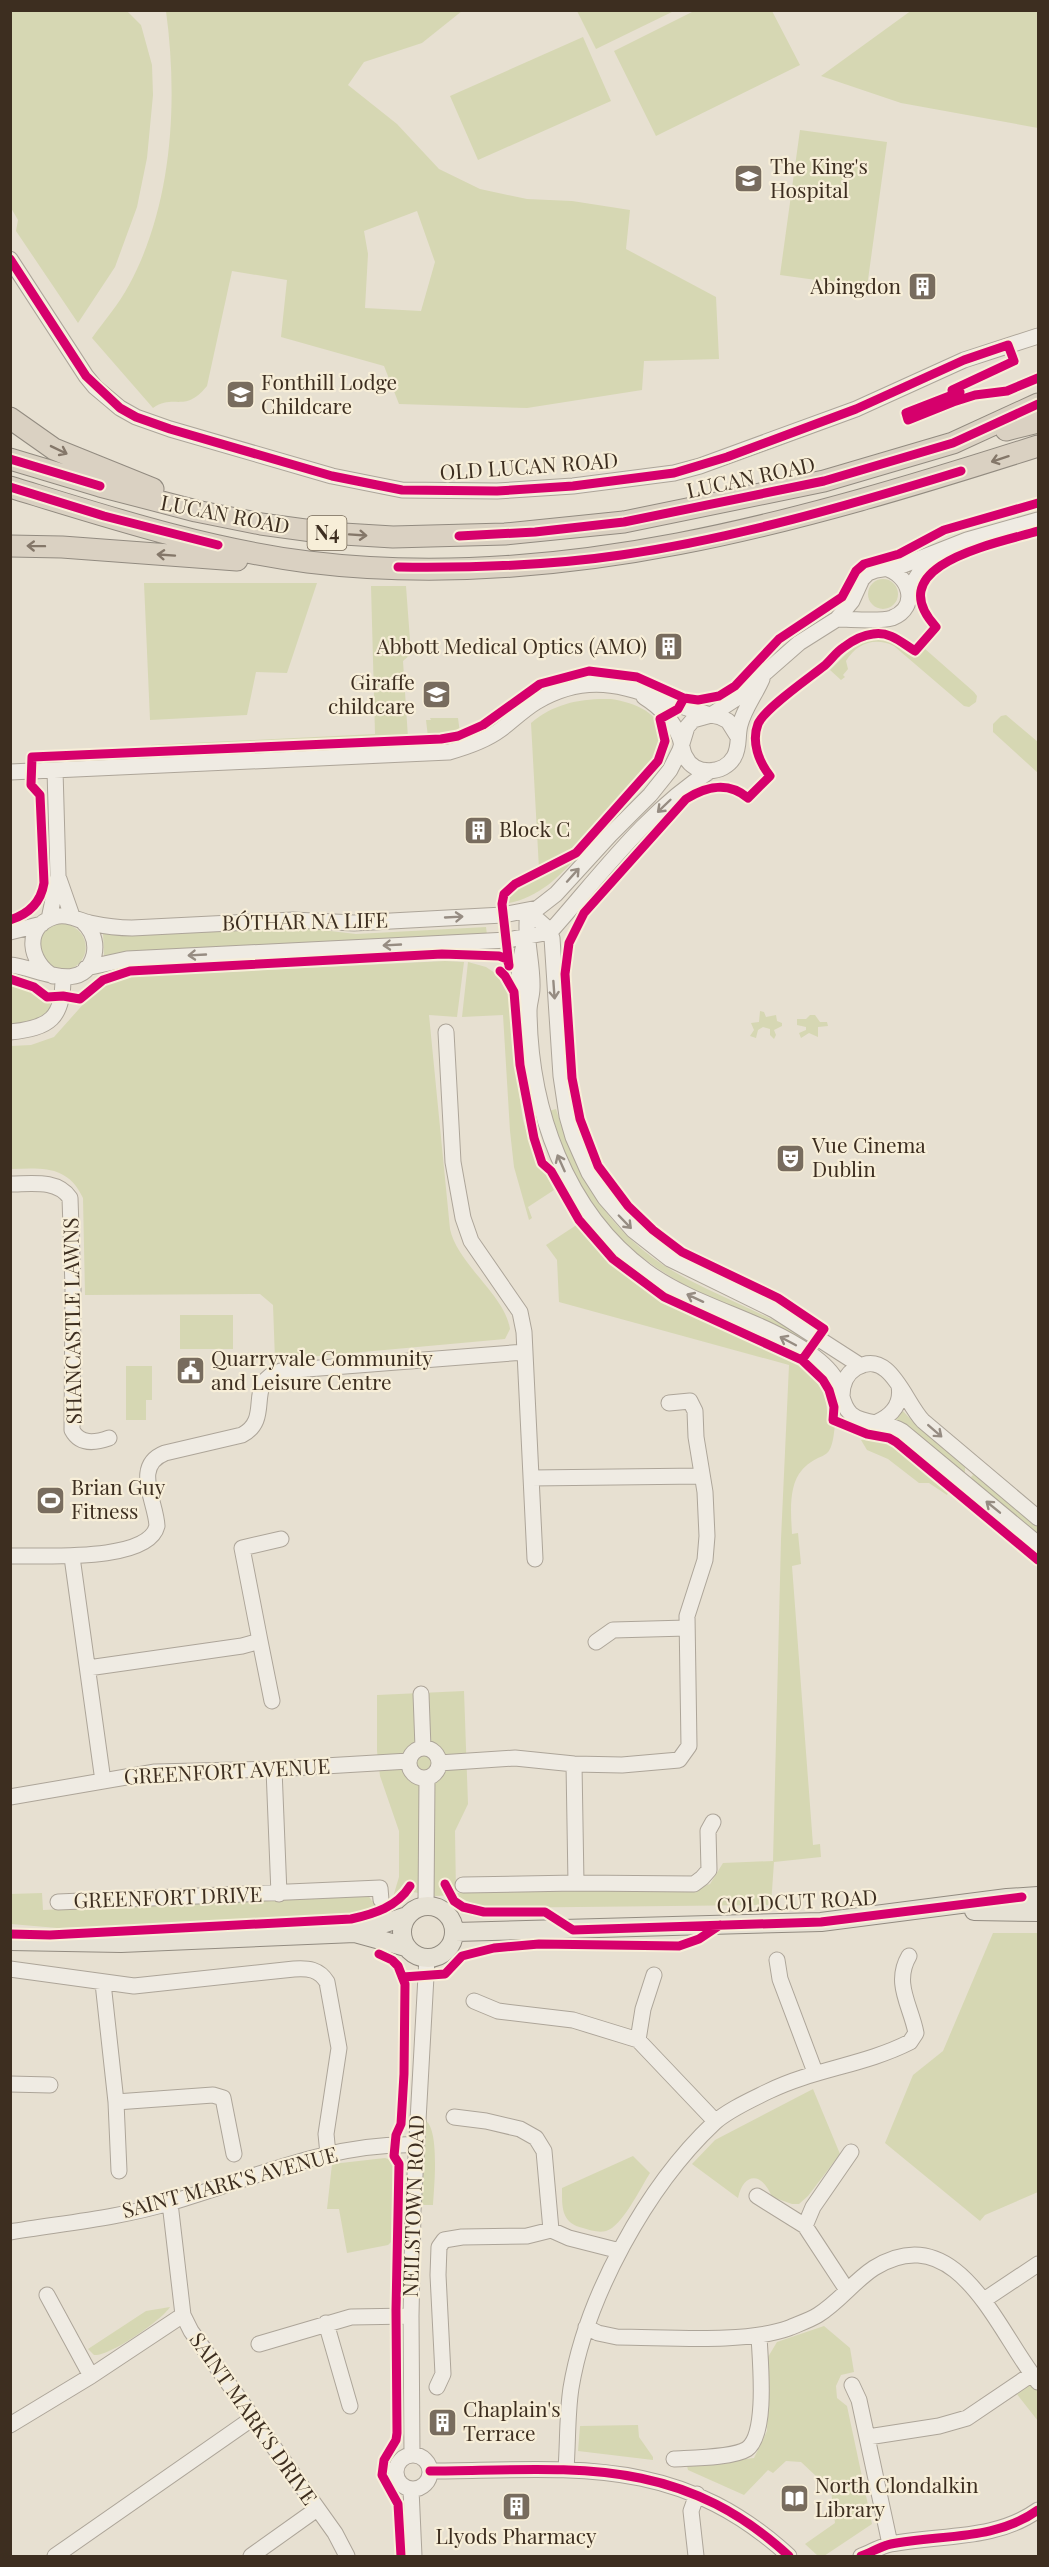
<svg xmlns="http://www.w3.org/2000/svg" width="1049" height="2567" font-family="'Playfair Display',serif">
<rect width="100%" height="100%" fill="#e7e0d1"/>
<path fill="#d6d7b3" fill-rule="evenodd" d="M 11,10 L 127,11 L 141,25 L 152,65 L 153,95 L 147,158 L 137,207 L 115,267 L 78,323 L 16,231 L 18,220 L 11,208 Z
M 696,10 L 772,11 L 800,65 L 656,136 L 614,51 Z
M 912,10 L 1038,11 L 1038,128 L 901,103 L 821,76 Z
M 462,11 L 422,43 L 364,62 L 348,85 L 397,124 L 439,169 L 480,189 L 527,199 L 572,201 L 630,210 L 626,249 L 716,297 L 719,359 L 644,361 L 642,390 L 527,408 L 399,404 L 384,366 L 281,337 L 287,280 L 232,271 L 207,386 C 184,414 175,393 153,408 L 92,338 C 104,321 119,304 129,285 C 173,204 178,100 166,11 ZM 417,211 L 435,262 L 421,311 L 365,308 L 368,254 L 364,231 Z
M 577,11 L 674,11 L 596,49 Z
M 583,37 L 611,101 L 478,160 L 450,96 Z
M 800,130 L 887,142 L 867,287 L 780,275 Z
M868 594a15 15 0 1 1 30 0a15 15 0 1 1-30 0Z
M 144,583 L 317,583 L 287,673 L 256,672 L 247,715 L 150,720 Z
M 371,586 L 406,586 L 411,654 L 403,661 L 408,738 L 150,749 L 151,745 L 375,734 Z
M 874,637 L 886,638 L 907,651 L 916,641 L 974,692 L 977,696 L 976,702 L 969,707 L 964,706 L 894,646 C 875,637 857,643 846,661 L 848,669 L 843,675 L 845,677 L 841,680 L 830,670 L 857,643 Z
M 611,699 C 643,704 675,720 655,757 L 574,849 L 539,869 L 531,723 C 554,703 582,698 611,699 Z
M 1006,715 L 1038,742 L 1038,773 L 993,732 L 993,724 L 1001,716 Z
M 430,718 L 458,718 L 460,733 L 428,737 L 426,720 L 431,720 Z
M 580,853 C 559,878 537,899 504,904 L 509,892 Z
M 59,923 C 94,925 95,968 60,972 L 40,959 C 40,937 37,933 59,923 Z
M 296,927 L 356,934 L 486,927 L 487,935 L 126,952 L 104,956 L 103,933 L 116,935 Z
M 445,961 L 464,962 L 457,1017 L 429,1015 L 450,1229 C 458,1265 505,1295 510,1329 L 505,1339 L 275,1360 L 273,1305 L 260,1294 L 85,1295 L 83,1198 C 68,1165 42,1168 11,1169 L 11,1046 L 31,1045 L 54,1037 L 95,991 L 108,982 L 123,977 Z
M 468,962 L 486,967 L 498,975 L 508,991 L 517,1079 L 523,1120 L 536,1163 L 546,1174 L 554,1190 L 528,1207 L 532,1218 L 529,1220 L 514,1167 L 510,1131 L 503,1015 L 462,1017 Z
M 11,972 L 35,981 L 48,991 C 59,1021 32,1022 11,1025 Z
M 760,1011 L 764,1012 L 766,1017 L 776,1015 L 777,1021 L 782,1023 L 782,1026 L 774,1030 L 776,1035 L 774,1039 L 770,1035 L 770,1029 L 763,1027 L 758,1030 L 756,1038 L 750,1036 L 754,1030 L 751,1023 L 759,1022 Z
M 810,1015 L 815,1015 L 820,1022 L 827,1022 L 828,1026 L 818,1027 L 818,1037 L 809,1033 L 801,1038 L 799,1033 L 806,1030 L 806,1027 L 797,1025 L 797,1019 L 806,1019 Z
M 556,1109 C 579,1185 617,1243 689,1280 C 728,1300 769,1316 808,1338 L 804,1343 C 715,1300 625,1271 575,1179 C 563,1158 557,1133 549,1111 Z
M 578,1224 C 601,1253 627,1278 659,1297 C 703,1322 784,1344 815,1380 C 826,1393 828,1407 827,1423 L 835,1424 C 831,1467 824,1447 802,1470 C 788,1486 791,1514 792,1534 L 798,1533 L 801,1564 L 792,1566 L 813,1845 L 820,1844 L 821,1857 L 774,1862 L 771,1905 L 481,1908 L 455,1895 L 435,1896 L 402,1890 L 386,1905 L 346,1915 L 129,1926 L 57,1928 L 11,1924 L 10,1894 L 42,1893 L 43,1910 L 368,1895 L 372,1901 L 383,1902 L 393,1897 L 399,1877 L 399,1831 L 380,1776 L 377,1751 L 377,1695 L 464,1691 L 468,1804 L 455,1831 L 456,1893 L 696,1889 L 710,1884 L 723,1863 L 773,1861 L 781,1539 L 789,1365 L 559,1302 L 557,1260 L 546,1245 Z
M 180,1315 L 233,1315 L 233,1349 L 180,1349 Z
M 126,1366 L 152,1366 L 152,1400 L 146,1400 L 146,1420 L 126,1420 Z
M 903,1411 L 917,1426 L 965,1466 L 965,1475 L 894,1421 Z
M 868,1439 L 886,1441 L 891,1444 L 949,1491 L 947,1495 L 929,1483 L 919,1483 L 888,1459 L 867,1450 L 861,1440 Z
M 969,1470 L 1038,1526 L 1038,1536 L 969,1479 L 973,1475 Z
M 993,1933 L 1038,1933 L 1038,2192 L 985,2215 L 980,2221 L 885,2143 L 913,2075 L 943,2051 Z
M 813,2089 L 840,2154 L 808,2196 L 799,2204 L 792,2204 L 772,2197 C 763,2173 744,2171 738,2198 L 692,2164 L 715,2140 Z
M 425,2120 C 440,2129 434,2188 433,2205 L 419,2205 Z
M 633,2156 L 650,2173 C 641,2187 622,2227 606,2231 C 598,2233 590,2230 583,2228 C 561,2223 562,2207 562,2188 Z
M 385,2158 L 391,2160 L 394,2166 L 393,2240 L 388,2245 L 347,2253 L 339,2209 L 327,2209 L 332,2164 Z
M 170,2307 C 162,2320 109,2357 94,2355 L 88,2349 L 146,2311 Z
M 824,2326 L 850,2348 L 854,2372 L 841,2375 L 836,2386 L 837,2398 L 847,2406 L 872,2524 L 824,2556 L 818,2556 L 805,2544 L 835,2523 L 831,2490 L 801,2462 L 786,2461 L 773,2473 L 768,2470 L 744,2495 L 688,2470 L 687,2466 L 754,2458 L 767,2431 L 768,2357 L 777,2342 Z
M 1038,2365 L 1038,2421 L 1009,2384 Z
M 638,2425 L 639,2437 L 653,2457 L 653,2460 L 578,2451 L 580,2426 Z"/>
<g fill="none" stroke-linecap="round" stroke-linejoin="round">
<defs>
<path id="minor" d="M 10,259 L 86,376 L 95,387 L 120,408 L 136,417 L 170,429 L 332,476 L 402,490 L 497,491 L 573,486 L 674,473 L 700,466 L 856,409 L 964,360 L 1038,336
M 909,589 L 918,575 L 938,554
M 837,619 C 851,619 880,622 892,618 C 920,607 910,574 884,568
M 644,697 C 660,707 673,720 680,738 C 682,744 682,751 685,756 C 694,776 724,775 734,757 C 740,747 737,736 740,725 C 744,709 755,695 762,679
M 10,772 L 449,752 C 467,747 485,741 500,730 C 512,721 523,710 536,702 C 607,660 652,704 720,717 L 728,721 L 738,737
M 59,879 L 72,916
M 528,911 C 524,938 533,962 532,988 C 532,996 529,1003 529,1011 C 530,1108 565,1211 646,1271 C 695,1307 759,1318 809,1353 C 819,1360 832,1371 837,1382 C 843,1393 841,1405 851,1414 C 863,1425 886,1421 902,1431 L 1038,1544
M 528,911 L 546,927 L 552,938 L 561,1076 L 567,1116 L 573,1137 L 589,1173 L 605,1198 L 633,1230 L 670,1259 L 774,1310 L 861,1366
M 49,919 L 58,876 L 55,770
M 10,932 L 42,924
M 550,932 C 600,876 646,812 710,771
M 525,941 C 518,966 515,986 529,1009
M 10,965 C 37,967 83,996 94,955 C 97,941 92,930 82,921
M 86,968 L 127,959 L 508,940 L 550,932
M 53,976 C 29,962 23,927 54,917 C 67,913 77,920 90,923 C 104,926 118,928 132,928 L 293,920 L 354,923 L 503,915 L 538,908 L 556,894 L 610,835 L 650,795 L 670,770 L 680,750 L 687,727 L 693,720 L 711,715 L 734,700 L 799,643 L 837,619 L 852,601 L 862,579 L 868,573 L 876,570 L 901,566 L 967,540 L 1038,520
M 10,1032 C 50,1028 63,1018 63,978
M 446,1032 L 453,1162 L 463,1218 L 471,1241 L 520,1312 L 524,1332 L 535,1559
M 10,1184 C 31,1184 57,1179 70,1198 L 73,1288 L 72,1430 C 80,1445 95,1443 109,1438
M 842,1396 C 842,1384 846,1374 856,1368 C 890,1348 904,1401 923,1421 L 1038,1518
M 877,1422 C 893,1415 902,1403 899,1386
M 531,1478 L 701,1476
M 10,1556 C 41,1555 148,1563 157,1526 C 156,1501 132,1466 165,1453 L 242,1435 C 274,1418 243,1382 281,1371 L 525,1352
M 72,1557 L 103,1781
M 260,1641 L 272,1701
M 596,1642 L 613,1630 L 687,1628
M 88,1668 L 242,1646 L 260,1641 L 242,1548 L 281,1539
M 421,1694 L 423,1748
M409 1763a15 15 0 1 1 30 0a15 15 0 1 1-30 0Z
M 439,1763 L 515,1758 L 574,1764 L 622,1765 L 679,1760 L 689,1746 L 687,1616 L 705,1560 L 707,1536 L 705,1492 L 696,1437 L 695,1411 L 690,1401 L 669,1403
M 274,1769 L 279,1894
M 10,1797 L 155,1772 L 274,1769 L 409,1761
M 576,1883 L 694,1884 L 702,1878 L 709,1870 L 708,1831 L 713,1822
M 463,1885 L 576,1883 L 574,1764
M 58,1902 L 380,1888 L 381,1900
M 426,1906 L 427,1778
M 777,1960 L 780,1979 L 815,2072
M 10,1969 L 134,1986 L 294,1969 C 308,1968 319,1969 327,1982 L 339,2048 L 326,2134 L 328,2154
M 103,1983 L 116,2102 L 119,2171
M 474,2001 L 498,2011 L 573,2020 L 638,2040 L 715,2121
M 638,2040 L 643,2009 L 654,1975
M 10,2084 L 50,2085
M 116,2102 L 213,2095 L 223,2098 L 234,2154
M 454,2117 L 486,2121 L 520,2129 L 536,2138 L 544,2151 L 551,2230
M 757,2196 L 805,2226 L 847,2290
M 170,2203 L 183,2315 L 191,2331 L 335,2533 L 347,2556
M 805,2226 L 813,2207 L 851,2152
M 10,2232 C 64,2223 120,2218 172,2202 C 251,2179 332,2142 416,2145
M 47,2295 L 91,2376
M 984,2300 L 1038,2264
M 326,2323 L 350,2406
M 586,2327 L 598,2333 L 617,2337 C 666,2337 745,2344 789,2328 C 798,2324 810,2320 818,2315 C 839,2302 854,2281 874,2268 C 958,2216 998,2333 1038,2382
M 259,2344 L 351,2317 L 411,2316
M 852,2385 L 859,2400 L 890,2544
M 437,2387 L 443,2374 L 438,2275 L 439,2247 L 444,2240 L 462,2237 L 527,2236 L 551,2230 L 569,2238 L 620,2251
M 10,2425 L 91,2376 L 183,2315
M 868,2437 L 939,2426 L 967,2418 L 1032,2374
M 412,2455 L 411,2316 L 413,2211 L 427,1958
M396 2472a17 17 0 1 1 34 0a17 17 0 1 1-34 0Z
M 674,2459 C 690,2458 733,2458 747,2449 C 768,2434 760,2360 759,2336
M 566,2469 C 568,2443 567,2414 571,2388 C 586,2297 647,2186 714,2123 C 728,2110 751,2100 769,2091 C 814,2069 865,2065 910,2042 L 916,2033 C 911,2006 893,1983 909,1956
M 430,2471 C 570,2470 677,2453 789,2556
M 411,2489 L 414,2556
M 55,2556 L 253,2418
M 251,2556 L 317,2509
M 696,2556 L 691,2511 L 697,2494
M 861,2556 C 870,2553 881,2546 891,2544 C 941,2534 995,2541 1038,2510"/>
<path id="major" d="M402 1932a26 26 0 1 1 52 0a26 26 0 1 1-52 0Z
M 974,1911 L 1038,1912
M 455,1932 L 821,1922 L 1007,1898 L 1038,1896
M 355,1933 L 407,1916
M 10,1941 L 121,1943 L 355,1933 L 406,1947"/>
<path id="highway" d="M 10,418 L 54,449 L 153,489
M 1006,430 L 1038,422
M 10,459 L 100,486 L 196,511 L 261,524 L 327,533 L 393,537 L 505,534 L 624,522 L 824,481 L 953,443 L 1038,404
M 10,487 C 108,517 206,549 308,562 C 558,593 803,521 1038,446
M 10,546 L 62,547 L 237,560"/>
</defs>
<use href="#minor" stroke="#ada599" stroke-width="17"/>
<use href="#major" stroke="#928b80" stroke-width="20"/>
<use href="#highway" stroke="#928b80" stroke-width="23"/>
<use href="#minor" stroke="#efebe3" stroke-width="15"/>
<use href="#major" stroke="#e6e1d4" stroke-width="18"/>
<use href="#highway" stroke="#dad1c2" stroke-width="21"/>
<defs>
<path id="cycleway" d="M 10,259 L 86,376 L 120,408 L 136,417 L 170,429 L 332,476 L 402,490 L 497,491 L 573,486 L 674,473 L 727,457 L 856,409 L 964,360 L 1008,345 L 1014,361 L 952,390 L 953,402
M 960,392 L 906,413 L 908,420 L 953,402 L 975,395 L 1007,391 L 1038,378
M 10,459 L 100,486
M 10,487 L 104,516 L 218,545
M 459,536 L 535,532 L 624,522 L 824,481 L 953,443 L 1038,404
M 398,567 C 473,568 547,566 621,555 C 736,538 850,505 961,471
M 10,920 C 29,914 41,902 44,883 L 40,795 L 31,785 L 32,757 L 441,739 L 458,736 L 483,725 L 540,684 L 589,671 L 637,677 L 684,698 L 698,700 L 719,696 L 735,686 L 779,639 L 842,597 L 856,571 L 864,564 L 899,554 L 944,530 L 1038,503
M 509,966 L 502,904 L 504,894 L 515,884 L 576,853 L 658,761 L 665,741 L 660,719 L 678,709 L 684,698
M 500,971 L 505,976 L 514,992 L 520,1065 L 534,1138 L 542,1163 L 551,1171 L 579,1220 L 613,1259 L 664,1297 L 802,1360 L 823,1380 L 829,1390 L 834,1407 L 833,1420 L 867,1434 L 889,1438 L 896,1442 L 1038,1560
M 10,979 L 34,987 L 47,997 L 63,996 L 80,999 L 103,980 L 130,971 L 442,954 L 499,956 L 507,959 L 509,965
M 802,1360 L 824,1329 L 778,1298 L 682,1252 L 653,1230 L 628,1206 L 598,1166 L 580,1119 L 572,1078 L 565,974 L 569,943 L 584,913 L 686,799 C 707,786 728,781 748,798 L 770,776 C 759,762 751,742 758,724 C 764,709 809,678 824,666 C 831,660 836,652 844,647 C 852,641 863,635 873,634 C 890,631 902,643 915,651 L 936,627 C 878,564 999,543 1038,531
M 445,1884 L 454,1901 L 463,1907 L 484,1912 L 545,1912 L 573,1930 L 821,1922 L 1022,1897
M 10,1934 L 50,1935 L 351,1919 C 374,1914 397,1907 410,1886
M 379,1954 L 392,1960 L 398,1966 L 405,1984 L 404,2074 L 401,2124 L 396,2135 L 394,2156 L 399,2164 L 396,2310 L 397,2433 L 396,2440 L 384,2460 L 382,2475 L 398,2504 L 401,2556
M 403,1977 L 445,1974 L 462,1956 L 494,1948 L 539,1944 L 679,1946 L 699,1939 L 720,1925
M 430,2471 C 570,2470 677,2453 789,2556
M 861,2556 C 870,2553 881,2546 891,2544 C 941,2534 995,2541 1038,2510"/>
</defs>
<use href="#cycleway" stroke="#f7eed8" stroke-width="13"/>
<use href="#cycleway" stroke="#d6006c" stroke-width="9"/>
</g>
<defs><path id="oneway-shaft" d="M-6 0H5M1.5-3L5.5 0L1.5 3" fill="none" stroke-width="1.6" stroke-linecap="round" stroke-linejoin="round" transform="scale(1.5)"/></defs>
<g stroke="#847769">
<use href="#oneway-shaft" transform="translate(59 450) rotate(26)"/>
<use href="#oneway-shaft" transform="translate(1000 459) rotate(162)"/>
<use href="#oneway-shaft" transform="translate(358 535) rotate(4)"/>
<use href="#oneway-shaft" transform="translate(36 546) rotate(-179)"/>
<use href="#oneway-shaft" transform="translate(166 555) rotate(-176)"/>
</g>
<g stroke="#968c82">
<use href="#oneway-shaft" transform="translate(664 806) rotate(136)"/>
<use href="#oneway-shaft" transform="translate(573 875) rotate(-48)"/>
<use href="#oneway-shaft" transform="translate(454 917) rotate(-3)"/>
<use href="#oneway-shaft" transform="translate(392 945) rotate(177)"/>
<use href="#oneway-shaft" transform="translate(197 955) rotate(177)"/>
<use href="#oneway-shaft" transform="translate(554 990) rotate(86)"/>
<use href="#oneway-shaft" transform="translate(561 1163) rotate(-114)"/>
<use href="#oneway-shaft" transform="translate(625 1222) rotate(46)"/>
<use href="#oneway-shaft" transform="translate(695 1298) rotate(-155)"/>
<use href="#oneway-shaft" transform="translate(788 1341) rotate(-152)"/>
<use href="#oneway-shaft" transform="translate(935 1431) rotate(41)"/>
<use href="#oneway-shaft" transform="translate(993 1507) rotate(-141)"/>
</g>
<defs>
<symbol id="school-square" viewBox="-11 -11 22 22"><rect x="-9" y="-9" width="18" height="18" rx="4" fill="#786c5e" stroke="#f7eed8"/><path d="M0-5L7-2L0 1L-7-2ZM-4 1L0 2.5L4 1V4Q0 6-4 4Z" fill="#fff"/></symbol>
<symbol id="building-square" viewBox="-11 -11 22 22"><rect x="-9" y="-9" width="18" height="18" rx="4" fill="#786c5e" stroke="#f7eed8"/><path d="M-4-6H4V6H1V3H-1V6H-4ZM-2.5-4.3h1.7v1.8h-1.7ZM.8-4.3h1.7v1.8H.8ZM-2.5-1h1.7V.8h-1.7ZM.8-1h1.7V.8H.8Z" fill="#fff"/></symbol>
<symbol id="theatre-square" viewBox="-11 -11 22 22"><rect x="-9" y="-9" width="18" height="18" rx="4" fill="#786c5e" stroke="#f7eed8"/><path d="M-5-5.5Q0-4 5-5.5V0Q5 5 0 6Q-5 5-5 0ZM-3.3-2.5H-1v1.5H-3.3ZM1-2.5H3.3v1.5H1ZM-2.8 1Q0 5.5 2.8 1Z" fill="#fff"/></symbol>
<symbol id="civic-square" viewBox="-11 -11 22 22"><rect x="-9" y="-9" width="18" height="18" rx="4" fill="#786c5e" stroke="#f7eed8"/><path d="M-.6-6.5H3V-4.5H.6V-3L4-1V1h2V6H-6V1h2V-1L-.6-3ZM-1.2 2.5V6h2.4V2.5Z" fill="#fff"/></symbol>
<symbol id="stadium-square" viewBox="-11 -11 22 22"><rect x="-9" y="-9" width="18" height="18" rx="4" fill="#786c5e" stroke="#f7eed8"/><path d="M0-5a6.5 5 0 1 0 0 10a6.5 5 0 1 0 0-10ZM-3.5-1.8h7v3.6h-7Z" fill="#fff"/></symbol>
<symbol id="library-square" viewBox="-11 -11 22 22"><rect x="-9" y="-9" width="18" height="18" rx="4" fill="#786c5e" stroke="#f7eed8"/><path d="M-6-4Q-3-5.5-.7-3.5V5Q-3 3-6 4ZM6-4Q3-5.5 .7-3.5V5Q3 3 6 4Z" fill="#fff"/></symbol>
</defs>
<g fill-rule="evenodd">
<use href="#school-square" x="732" y="162" width="33" height="33"/>
<use href="#building-square" x="906" y="270" width="33" height="33"/>
<use href="#school-square" x="224" y="378" width="33" height="33"/>
<use href="#building-square" x="652" y="630" width="33" height="33"/>
<use href="#school-square" x="420" y="678" width="33" height="33"/>
<use href="#building-square" x="462" y="814" width="33" height="33"/>
<use href="#theatre-square" x="774" y="1142" width="33" height="33"/>
<use href="#civic-square" x="174" y="1354" width="33" height="33"/>
<use href="#stadium-square" x="34" y="1484" width="33" height="33"/>
<use href="#building-square" x="426" y="2406" width="33" height="33"/>
<use href="#library-square" x="778" y="2482" width="33" height="33"/>
<use href="#building-square" x="500" y="2490" width="33" height="33"/>
</g>
<g text-anchor="middle" stroke-width="4.5" stroke-linejoin="round" paint-order="stroke">
<rect fill="#f7eed8" stroke="#756857" stroke-width="1.5" x="307.5" y="516" width="39" height="34" rx="4.5"/>
<g font-size="20" font-weight="bold" fill="#3d2e20">
<text x="327" y="540">N4</text>
</g>
<g font-size="21" fill="#3d2e20" stroke="#f7eed8" text-anchor="start">
<text x="770" y="174">The King's<tspan x="770" dy="24">Hospital</tspan></text>
<text x="901" y="294" text-anchor="end">Abingdon</text>
<text x="261" y="390">Fonthill Lodge<tspan x="261" dy="24">Childcare</tspan></text>
<text x="647" y="654" text-anchor="end">Abbott Medical Optics (AMO)</text>
<text x="415" y="690" text-anchor="end">Giraffe<tspan x="415" dy="24">childcare</tspan></text>
<text x="499" y="837">Block C</text>
<text x="812" y="1153">Vue Cinema<tspan x="812" dy="24">Dublin</tspan></text>
<text x="211" y="1366">Quarryvale Community<tspan x="211" dy="24">and Leisure Centre</tspan></text>
<text x="71" y="1495">Brian Guy<tspan x="71" dy="24">Fitness</tspan></text>
<text x="463" y="2417">Chaplain's<tspan x="463" dy="24">Terrace</tspan></text>
<text x="815" y="2493">North Clondalkin<tspan x="815" dy="24">Library</tspan></text>
<text x="516" y="2544" text-anchor="middle">Llyods Pharmacy</text>
</g>
<g font-size="21" fill="#3d2e20" stroke="#f7eed8">
<text transform="translate(529 467) rotate(-4)" y="7">OLD LUCAN ROAD</text>
<text transform="translate(751 478) rotate(-12)" y="7">LUCAN ROAD</text>
<text transform="translate(225 515) rotate(11)" y="7">LUCAN ROAD</text>
<text transform="translate(305 922) rotate(-1)" y="7">BÓTHAR NA LIFE</text>
<text transform="translate(73 1321) rotate(-91)" y="7">SHANCASTLE LAWNS</text>
<text transform="translate(227 1772) rotate(-3)" y="7">GREENFORT AVENUE</text>
<text transform="translate(168 1898) rotate(-2)" y="7">GREENFORT DRIVE</text>
<text transform="translate(797 1902) rotate(-3)" y="7">COLDCUT ROAD</text>
<text transform="translate(230 2183) rotate(-15)" y="7">SAINT MARK'S AVENUE</text>
<text transform="translate(414 2206) rotate(-88)" y="7">NEILSTOWN ROAD</text>
<text transform="translate(253 2419) rotate(55)" y="7">SAINT MARK'S DRIVE</text>
</g>
</g>
<rect width="1049" height="2567" fill="none" stroke="#3d2e20" stroke-width="24"/>
</svg>
